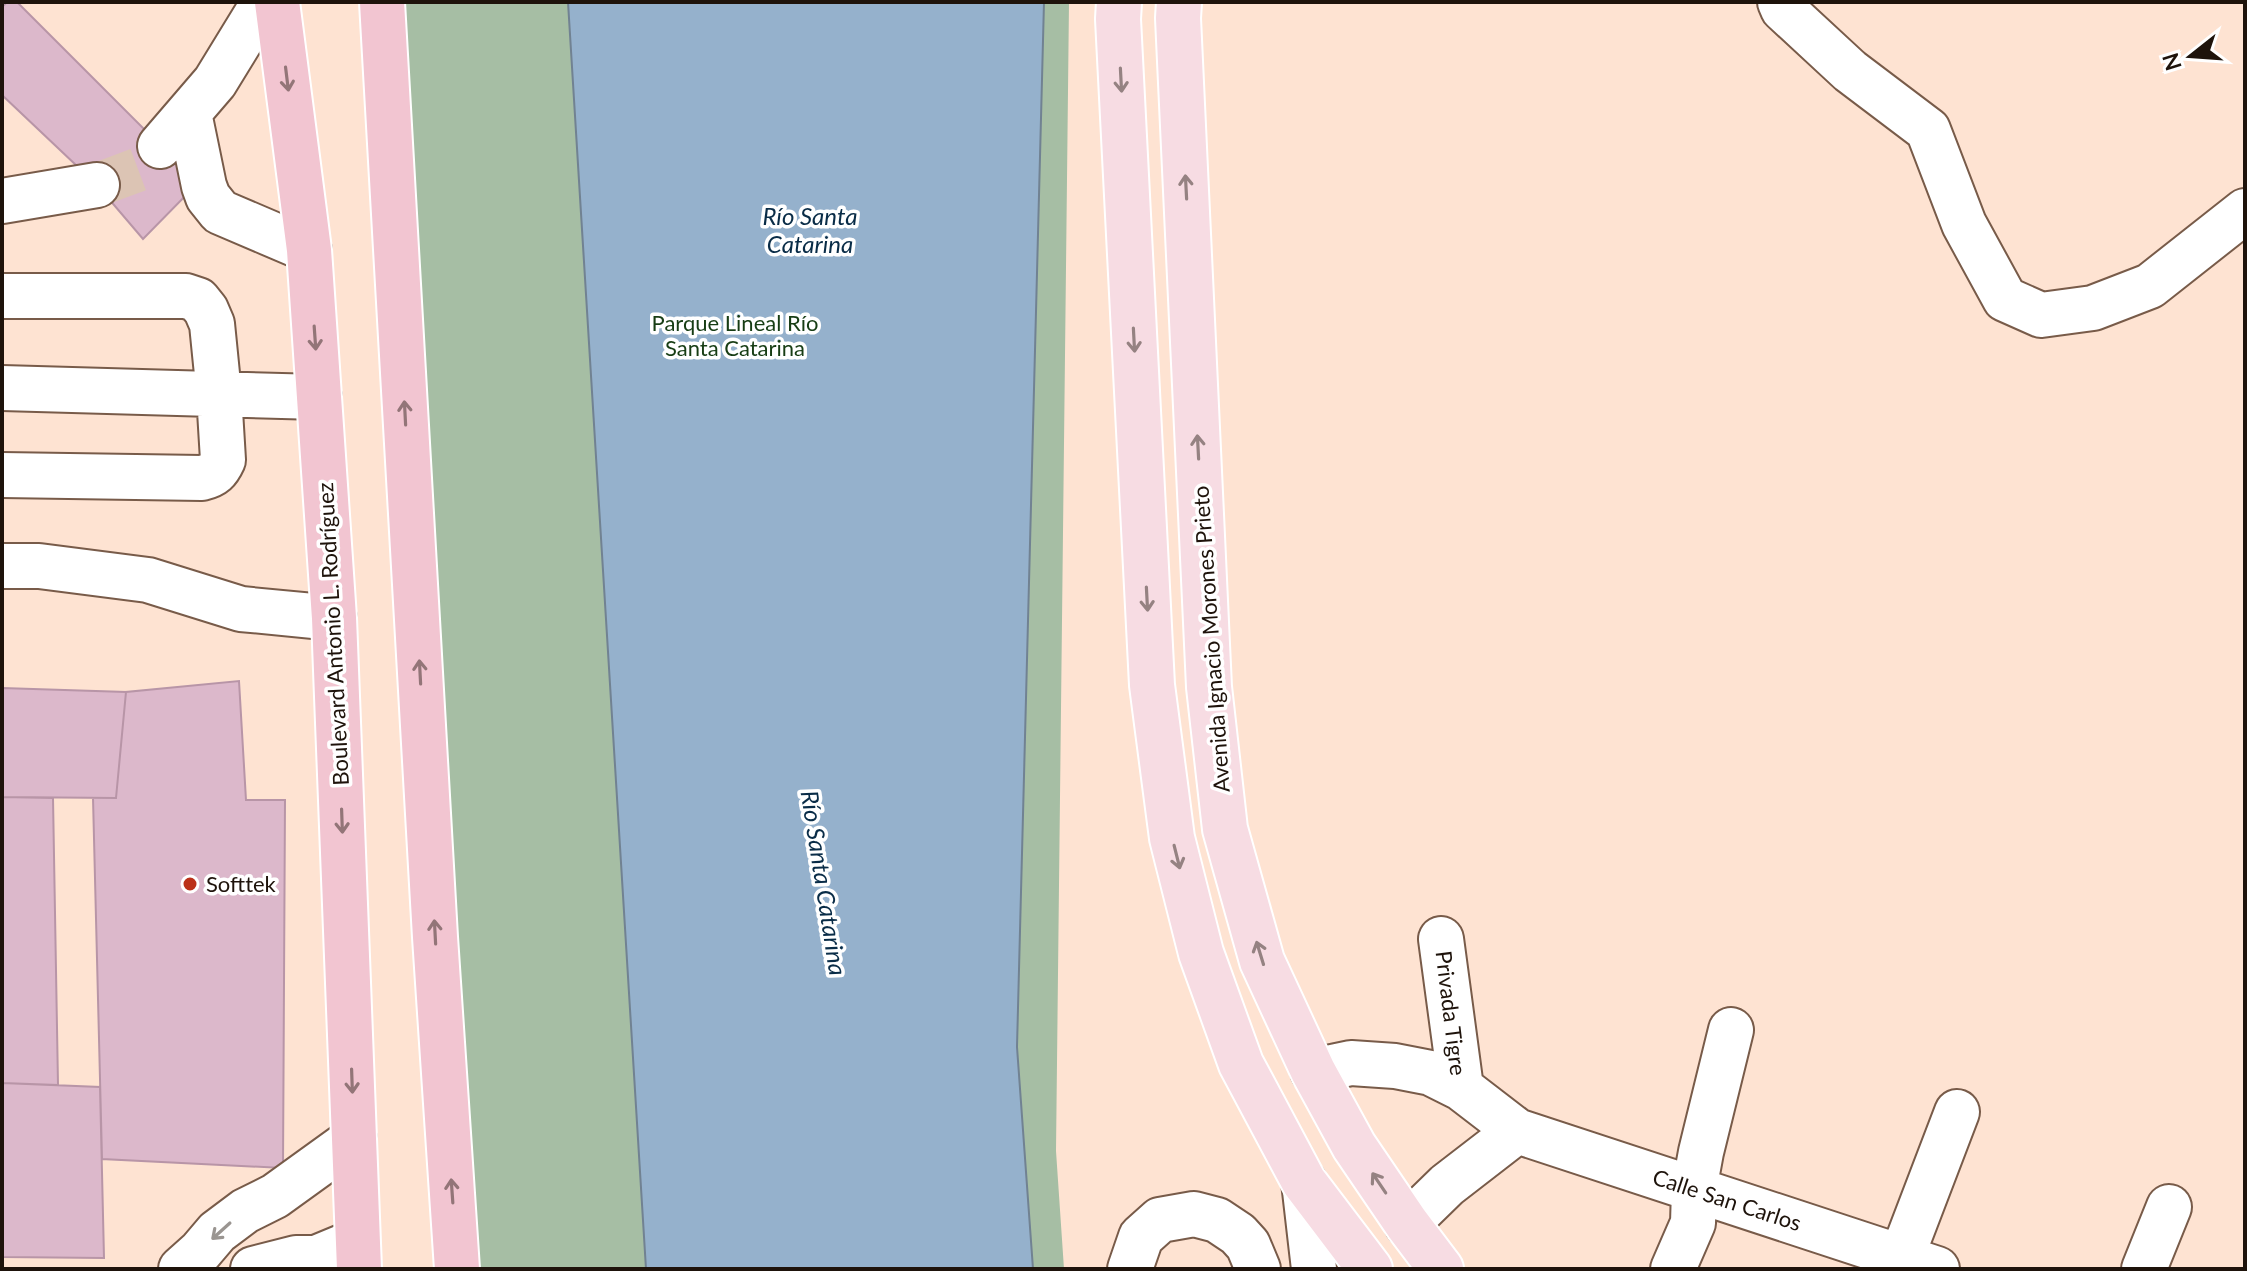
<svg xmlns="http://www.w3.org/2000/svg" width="2247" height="1271" font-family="Lato,sans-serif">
<rect width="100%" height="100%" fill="#fee3d2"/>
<path fill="#a6bea4" d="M 386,2 L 1069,2 L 1056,1151 L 1064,1269 L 454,1269 Z"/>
<path fill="#95b1cc" stroke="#718292" stroke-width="2" d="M 568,2 L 1044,2 L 1017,1047 L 1033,1269 L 646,1269 Z"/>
<path fill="#dcb8cb" stroke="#b895a7" stroke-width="2" d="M 7,2 L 17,2 L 198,183 L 143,239 L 97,185 L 2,95 L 2,7 Z
M 239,681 L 246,800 L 285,800 L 283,1168 L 102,1159 L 93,798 L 116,798 L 126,692 Z
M 2,688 L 126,692 L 116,798 L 2,797 Z
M 2,797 L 53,798 L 58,1085 L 2,1083 Z
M 2,1083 L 100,1087 L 104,1258 L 2,1257 Z"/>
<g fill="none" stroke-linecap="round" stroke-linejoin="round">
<path stroke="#dcc4b4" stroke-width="44" stroke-dasharray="44 22" stroke-linecap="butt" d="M 97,185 L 145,167 L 160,146"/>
<defs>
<path id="minor" d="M 1780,2 L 1783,9 L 1850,71 L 1928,130 L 1964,224 L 2005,299 L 2041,315 L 2093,308 L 2150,286 L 2245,211
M 189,113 L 204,186 L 208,197 L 220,212 L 309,250
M 160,146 L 215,82 L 264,2
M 2,201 L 97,185
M 2,296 L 186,296 L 198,300 L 206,310 L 212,324 L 219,394 L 223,460 C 218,471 214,475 202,478 L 2,475
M 2,388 L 319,397
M 2,566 L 39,566 L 148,580 L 241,609 L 334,618
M 1441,939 L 1461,1088
M 1313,1071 L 1351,1063 L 1395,1066 L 1431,1073 L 1461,1088 L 1517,1131 L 1937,1269
M 1304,1182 L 1314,1269
M 1407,1224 L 1447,1185 L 1517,1131
M 181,1269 L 200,1252 L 217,1232 L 245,1211 L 275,1196 L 354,1139
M 253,1269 L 296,1258 L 316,1258 L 357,1241
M 1130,1269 L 1141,1237 L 1160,1220 L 1194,1214 L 1217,1220 L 1238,1234 L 1248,1245 L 1258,1269
M 1673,1269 L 1693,1223 L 1694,1190 L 1701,1152 L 1731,1030
M 1897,1269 L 1957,1112
M 2144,1269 L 2169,1207"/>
<path id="major" d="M 1119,2 L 1118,19 L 1152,685 L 1172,838 L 1201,953 L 1241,1064 L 1304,1182 L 1370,1269
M 1179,2 L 1178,18 L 1209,687 L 1225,829 L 1262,961 L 1313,1071 L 1354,1146 L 1407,1224 L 1441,1269"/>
<path id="highway" d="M 277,2 L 309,250 L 334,618 L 359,1269
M 382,2 L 435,937 L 457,1269"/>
</defs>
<use href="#minor" stroke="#785b49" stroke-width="48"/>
<use href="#major" stroke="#fff" stroke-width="48"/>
<use href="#highway" stroke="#fff" stroke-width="48"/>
<use href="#minor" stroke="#fff" stroke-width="44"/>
<use href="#major" stroke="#f7dce3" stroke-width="44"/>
<use href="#highway" stroke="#f2c5d1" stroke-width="44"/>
</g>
<defs><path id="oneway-shaft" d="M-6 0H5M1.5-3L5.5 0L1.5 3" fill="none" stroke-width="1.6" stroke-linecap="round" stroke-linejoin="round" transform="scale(2)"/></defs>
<g stroke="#937578">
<use href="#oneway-shaft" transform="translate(287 79) rotate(83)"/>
<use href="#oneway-shaft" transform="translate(315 338) rotate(86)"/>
<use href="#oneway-shaft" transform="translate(405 413) rotate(-93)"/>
<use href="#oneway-shaft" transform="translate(420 672) rotate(-93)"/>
<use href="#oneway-shaft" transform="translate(342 821) rotate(88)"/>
<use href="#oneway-shaft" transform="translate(435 932) rotate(-93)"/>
<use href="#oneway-shaft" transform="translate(352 1081) rotate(88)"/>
<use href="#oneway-shaft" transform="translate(452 1191) rotate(-94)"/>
</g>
<g stroke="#958282">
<use href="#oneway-shaft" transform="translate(1121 80) rotate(87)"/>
<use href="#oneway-shaft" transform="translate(1186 187) rotate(-93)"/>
<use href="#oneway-shaft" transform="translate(1134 340) rotate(87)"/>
<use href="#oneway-shaft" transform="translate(1198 447) rotate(-93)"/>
<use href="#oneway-shaft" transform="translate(1147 599) rotate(87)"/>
<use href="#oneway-shaft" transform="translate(1177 857) rotate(76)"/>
<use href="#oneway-shaft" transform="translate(1260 953) rotate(-107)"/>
<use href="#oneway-shaft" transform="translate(1379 1183) rotate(-124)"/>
</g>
<use stroke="#9a9591" href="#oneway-shaft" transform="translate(221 1231) rotate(138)"/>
<circle fill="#bb3018" stroke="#fff" stroke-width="3" cx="190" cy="884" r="8"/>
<g text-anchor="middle" stroke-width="7" stroke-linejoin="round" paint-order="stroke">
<g font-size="22" fill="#173d14" stroke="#fff">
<text x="735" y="331">Parque Lineal Río<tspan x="735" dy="25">Santa Catarina</tspan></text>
</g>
<g font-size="22" fill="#1e130b" stroke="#fff">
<text transform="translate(333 634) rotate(-93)" y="8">Boulevard Antonio L. Rodríguez</text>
<text transform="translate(1211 639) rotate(-94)" y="8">Avenida Ignacio Morones Prieto</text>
<text transform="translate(1451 1013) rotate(83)" y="8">Privada Tigre</text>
<text transform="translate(1727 1200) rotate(18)" y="8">Calle San Carlos</text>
</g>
<g font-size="22" fill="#1e130b" stroke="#fff" text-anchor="start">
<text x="206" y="892">Softtek</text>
</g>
<g font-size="24" font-style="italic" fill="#092c47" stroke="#fff">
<text x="810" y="225">Río Santa<tspan x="810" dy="28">Catarina</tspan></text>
<text transform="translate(823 883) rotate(81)" y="8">Río Santa Catarina</text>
</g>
</g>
<rect width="2247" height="1271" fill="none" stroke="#1e130b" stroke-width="8"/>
<g transform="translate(2191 56) rotate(253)" stroke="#ffffff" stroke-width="6" paint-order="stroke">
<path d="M0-6L14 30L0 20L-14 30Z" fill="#1e130b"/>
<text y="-12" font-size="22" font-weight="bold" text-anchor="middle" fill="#1e130b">N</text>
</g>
</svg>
